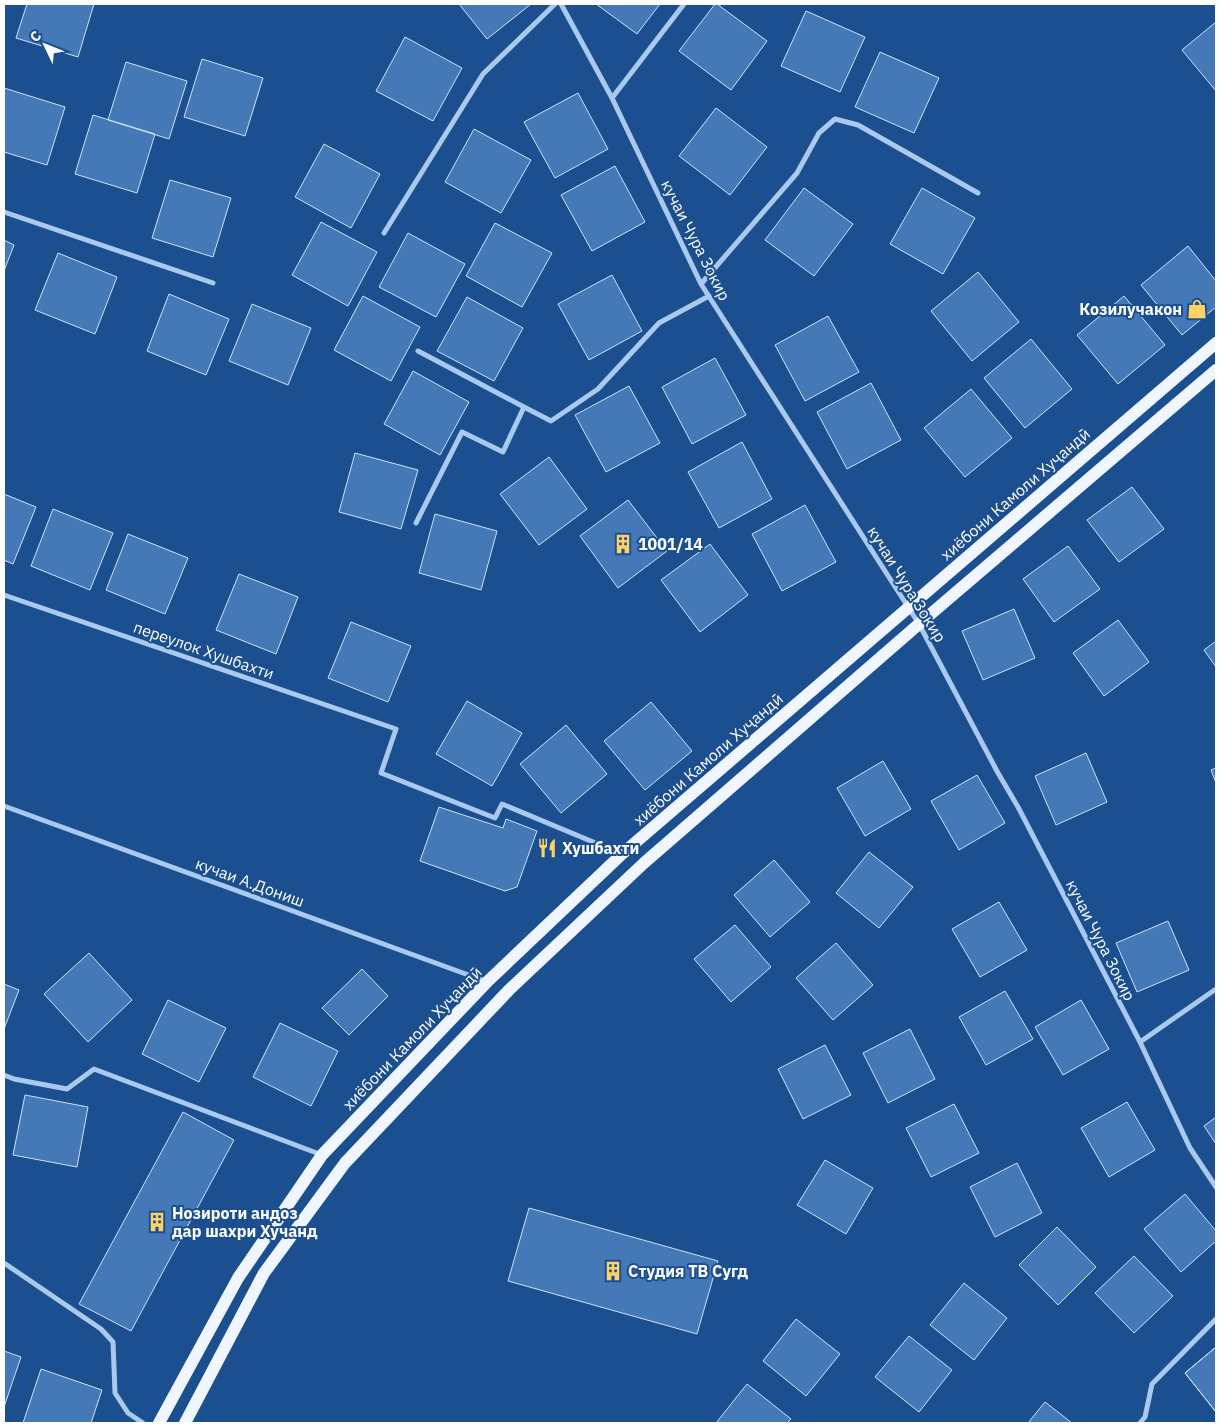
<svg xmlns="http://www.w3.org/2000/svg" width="1220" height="1427" font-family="'IBM Plex Sans',sans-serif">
<rect width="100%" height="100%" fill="#1b4f8f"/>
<path fill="#4478b7" stroke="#cfe3fa" d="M 27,4 L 94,4 L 78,57 L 16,38 Z
M 459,4 L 531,4 L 487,39 Z
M 596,4 L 660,4 L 637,34 Z
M 715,4 L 717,4 L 767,41 L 731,90 L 679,51 Z
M 806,11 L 865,37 L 840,92 L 781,66 Z
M 1216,22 L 1216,91 L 1182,50 Z
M 405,37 L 462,68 L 433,121 L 376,91 Z
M 880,52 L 939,78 L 914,133 L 855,107 Z
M 202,59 L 263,78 L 245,136 L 184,117 Z
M 126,62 L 187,81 L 169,139 L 108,120 Z
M 4,88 L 65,107 L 47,165 L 4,152 Z
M 578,93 L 608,149 L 555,178 L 524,122 Z
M 716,108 L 767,147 L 730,195 L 679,156 Z
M 93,115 L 155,134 L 137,193 L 75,174 Z
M 474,129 L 531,160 L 501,213 L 445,182 Z
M 324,144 L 380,174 L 351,228 L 295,197 Z
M 615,166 L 645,222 L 592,251 L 561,195 Z
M 170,180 L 231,198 L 213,257 L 152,238 Z
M 804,188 L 853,224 L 814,276 L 765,240 Z
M 922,188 L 975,218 L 943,274 L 890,244 Z
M 321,222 L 377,252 L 348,306 L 292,275 Z
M 495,223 L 552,253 L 522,307 L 466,276 Z
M 408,233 L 465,264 L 436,317 L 379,287 Z
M 4,240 L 14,245 L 4,271 Z
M 1188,246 L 1216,281 L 1216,307 L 1182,335 L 1141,285 Z
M 58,253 L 117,277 L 95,334 L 35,310 Z
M 978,272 L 1019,322 L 972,361 L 931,311 Z
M 612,275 L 642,331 L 589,360 L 558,304 Z
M 169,294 L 229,319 L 206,375 L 147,351 Z
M 363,296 L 420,327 L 391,381 L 334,350 Z
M 1124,296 L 1165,345 L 1118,384 L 1077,335 Z
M 467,297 L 523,328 L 494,381 L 437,351 Z
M 252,304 L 311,328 L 288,385 L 229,361 Z
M 828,316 L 859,372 L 805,401 L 775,345 Z
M 1031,339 L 1072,389 L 1025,428 L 984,378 Z
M 715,358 L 746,415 L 692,444 L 662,387 Z
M 413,371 L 469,402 L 440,455 L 384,424 Z
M 871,383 L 901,440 L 847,469 L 817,412 Z
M 629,386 L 660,443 L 606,472 L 575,415 Z
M 971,389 L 1012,438 L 965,477 L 924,428 Z
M 742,442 L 772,499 L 719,528 L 688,472 Z
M 355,453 L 418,470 L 401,529 L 339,512 Z
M 549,457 L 587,509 L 539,545 L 500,494 Z
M 1132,487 L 1164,529 L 1119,562 L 1087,520 Z
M 4,494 L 36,507 L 13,564 L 4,560 Z
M 628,500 L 667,551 L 618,588 L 580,536 Z
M 805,505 L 836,562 L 782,591 L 752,534 Z
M 53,509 L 113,533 L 90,590 L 31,566 Z
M 435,514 L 497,531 L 481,590 L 419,573 Z
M 128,534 L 188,558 L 165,614 L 106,590 Z
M 710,544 L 748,595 L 700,632 L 661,580 Z
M 1068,546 L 1100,589 L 1054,622 L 1023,579 Z
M 239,574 L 298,597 L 276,654 L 216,630 Z
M 1014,609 L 1035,658 L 983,680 L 962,631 Z
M 1118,620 L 1149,662 L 1104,696 L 1073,653 Z
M 351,622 L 411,646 L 388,702 L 328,678 Z
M 1216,641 L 1216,667 L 1204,650 Z
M 467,701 L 522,733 L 492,786 L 436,754 Z
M 651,702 L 692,751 L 645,790 L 604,741 Z
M 566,725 L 607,774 L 561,813 L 520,764 Z
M 1086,753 L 1107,802 L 1056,825 L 1035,776 Z
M 883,761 L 911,809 L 865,836 L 837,788 Z
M 1216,768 L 1216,783 L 1211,770 Z
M 977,775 L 1005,823 L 959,850 L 931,801 Z
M 439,807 L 503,828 L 506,819 L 537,831 L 517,887 L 505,891 L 420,861 Z
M 869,852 L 913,887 L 879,928 L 836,893 Z
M 774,860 L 810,902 L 770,937 L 734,895 Z
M 999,902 L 1027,950 L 980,977 L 952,929 Z
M 1168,921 L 1189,970 L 1137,992 L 1116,943 Z
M 735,925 L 771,967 L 731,1002 L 694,959 Z
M 836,943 L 873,985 L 833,1020 L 796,978 Z
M 89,953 L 132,1000 L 88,1042 L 44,994 Z
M 362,969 L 388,996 L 349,1035 L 322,1008 Z
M 4,984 L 19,990 L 4,1029 Z
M 1005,991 L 1033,1039 L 986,1065 L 959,1017 Z
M 168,1000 L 226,1028 L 199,1082 L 142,1054 Z
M 1081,1000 L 1109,1049 L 1063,1075 L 1035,1027 Z
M 280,1023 L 338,1051 L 311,1106 L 253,1077 Z
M 910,1029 L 935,1079 L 888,1103 L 863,1053 Z
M 825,1045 L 851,1095 L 803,1119 L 778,1069 Z
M 25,1095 L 88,1107 L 77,1167 L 13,1155 Z
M 1127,1102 L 1155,1150 L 1109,1177 L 1081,1128 Z
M 954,1104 L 979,1153 L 931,1177 L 906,1128 Z
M 183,1112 L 234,1140 L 131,1331 L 79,1304 Z
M 1216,1117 L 1216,1144 L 1204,1126 Z
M 825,1160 L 873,1188 L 846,1234 L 797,1205 Z
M 1017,1163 L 1042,1213 L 995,1237 L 970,1187 Z
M 1185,1194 L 1216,1231 L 1216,1241 L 1181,1272 L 1144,1229 Z
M 529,1208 L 718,1261 L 697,1334 L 508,1281 Z
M 1057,1227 L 1096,1267 L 1058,1305 L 1019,1265 Z
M 1134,1256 L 1173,1296 L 1134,1333 L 1095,1293 Z
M 964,1283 L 1007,1318 L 974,1360 L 930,1325 Z
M 796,1319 L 840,1354 L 806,1396 L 763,1361 Z
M 909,1336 L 952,1370 L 919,1412 L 875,1377 Z
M 1216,1347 L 1216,1412 L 1185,1373 Z
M 1216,1347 L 1216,1412 L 1185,1373 Z
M 4,1351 L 21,1357 L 4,1407 Z
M 41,1369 L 102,1390 L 91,1423 L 23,1423 Z
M 747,1384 L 791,1419 L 787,1423 L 716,1423 Z
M 1045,1402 L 1072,1423 L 1028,1423 Z"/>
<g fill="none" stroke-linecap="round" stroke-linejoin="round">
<path stroke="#a9c9ee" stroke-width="5" d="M 561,4 L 612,98 L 701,284 L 919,624 L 998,773 L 1018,807 L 1140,1042 L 1190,1148 L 1216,1187
M 612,98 L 684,4
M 4,212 L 213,283
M 384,233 L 483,74 L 555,4
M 701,284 L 797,173 L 819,133 L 835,119 L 858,125 L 978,193
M 418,351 L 524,407
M 416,523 L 462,432 L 503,452 L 524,407 L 551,421 L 598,389 L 659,323 L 709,296
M 4,595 L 396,729 L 381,773 L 495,818 L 502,804 L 622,854
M 4,806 L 485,981
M 1140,1042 L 1216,989
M 4,1075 L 14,1079 L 67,1089 L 94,1069 L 322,1155
M 4,1263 L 101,1329 L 113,1342 L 115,1393 L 128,1413 L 143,1423
M 1140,1423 L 1145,1417 L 1152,1384 L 1216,1319"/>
<path stroke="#f0f6ff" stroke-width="12" d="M 159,1423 L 238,1278 L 322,1155 L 487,982 L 622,854 L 1216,343
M 185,1423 L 264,1273 L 345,1163 L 509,990 L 644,863 L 919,624 L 1216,370"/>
</g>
<defs>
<symbol id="shop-bare" viewBox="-9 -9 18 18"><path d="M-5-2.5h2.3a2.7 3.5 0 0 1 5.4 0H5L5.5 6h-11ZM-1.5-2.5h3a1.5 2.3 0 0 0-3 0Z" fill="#ffd166" stroke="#1b4f8f" stroke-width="2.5" paint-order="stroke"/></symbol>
<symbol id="building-bare" viewBox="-9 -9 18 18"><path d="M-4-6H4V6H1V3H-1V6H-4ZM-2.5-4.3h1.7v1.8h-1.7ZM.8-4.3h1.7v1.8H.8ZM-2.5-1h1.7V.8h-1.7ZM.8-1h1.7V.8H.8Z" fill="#ffd166" stroke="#1b4f8f" stroke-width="2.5" paint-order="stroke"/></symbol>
<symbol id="restaurant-bare" viewBox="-9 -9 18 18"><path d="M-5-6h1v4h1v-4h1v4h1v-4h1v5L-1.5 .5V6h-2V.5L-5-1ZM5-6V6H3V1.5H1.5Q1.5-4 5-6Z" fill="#ffd166" stroke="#1b4f8f" stroke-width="2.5" paint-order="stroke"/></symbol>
</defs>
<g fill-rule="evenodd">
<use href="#shop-bare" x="1183" y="295" width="28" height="28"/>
<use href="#building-bare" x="609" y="530" width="28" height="28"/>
<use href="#restaurant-bare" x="533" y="834" width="28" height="28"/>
<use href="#building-bare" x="143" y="1208" width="28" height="28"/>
<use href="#building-bare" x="599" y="1257" width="28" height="28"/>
</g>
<g text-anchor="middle" stroke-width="4" stroke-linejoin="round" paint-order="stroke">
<g font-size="16" fill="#fff" stroke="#1b4f8f">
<text transform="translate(696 240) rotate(63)" y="6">кучаи Чура Зокир</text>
<text transform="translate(1015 494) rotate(-41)" y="6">хиёбони Камоли Хуҷандӣ</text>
<text transform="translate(907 584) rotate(58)" y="6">кучаи Чура Зокир</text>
<text transform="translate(204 650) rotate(19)" y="6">переулок Хушбахти</text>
<text transform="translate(708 759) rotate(-41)" y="6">хиёбони Камоли Хуҷандӣ</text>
<text transform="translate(250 882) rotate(20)" y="6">кучаи А.Дониш</text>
<text transform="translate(1101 940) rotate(63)" y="6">кучаи Чура Зокир</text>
<text transform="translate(412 1038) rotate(-46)" y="6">хиёбони Камоли Хуҷандӣ</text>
</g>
<g font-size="16" font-weight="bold" fill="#fff" stroke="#1b4f8f" text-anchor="start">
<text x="1182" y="315" text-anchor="end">Козилучакон</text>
<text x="638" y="550">1001/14</text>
<text x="562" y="854">Хушбахти</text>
<text x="172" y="1219">Нозироти андоз<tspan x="172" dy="18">дар шахри Хучанд</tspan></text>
<text x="628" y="1277">Студия ТВ Сугд</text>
</g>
</g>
<rect width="1220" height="1427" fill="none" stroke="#ffffff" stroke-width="10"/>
<g transform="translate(45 45) rotate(313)" stroke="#1b4f8f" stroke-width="4" paint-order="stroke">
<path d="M0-4L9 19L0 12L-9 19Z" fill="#ffffff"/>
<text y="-8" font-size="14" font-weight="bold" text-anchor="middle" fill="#ffffff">С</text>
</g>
</svg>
